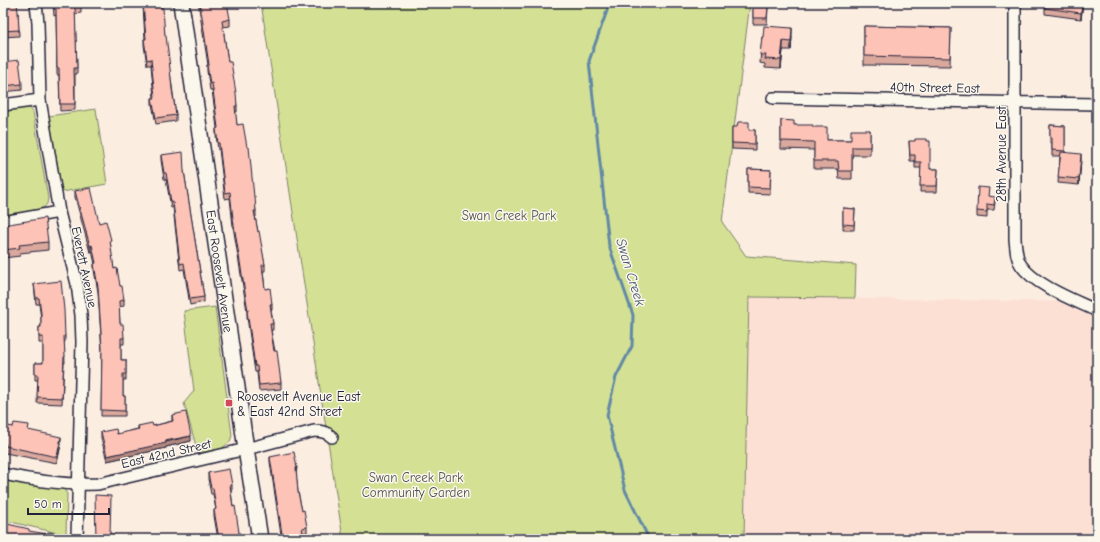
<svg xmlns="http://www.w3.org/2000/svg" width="1100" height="542" font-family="'Comic Neue',sans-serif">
<rect width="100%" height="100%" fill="#fcede1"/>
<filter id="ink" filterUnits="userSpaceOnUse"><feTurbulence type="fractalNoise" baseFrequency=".025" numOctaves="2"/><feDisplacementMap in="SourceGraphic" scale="8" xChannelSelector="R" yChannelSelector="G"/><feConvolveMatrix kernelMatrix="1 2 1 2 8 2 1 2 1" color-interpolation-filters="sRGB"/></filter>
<g filter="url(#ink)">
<path fill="#fde0d4" d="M 749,297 L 1097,302 L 1097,539 L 744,539 Z"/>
<path fill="#d4e194" stroke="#7b8268" d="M 261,3 L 750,3 L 722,222 L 746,256 L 856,265 L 855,298 L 749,297 L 744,539 L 343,539 Z
M 29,107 L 33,112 L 48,198 C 48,199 47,203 47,204 C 43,212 12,213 3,215 L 3,109 Z
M 96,109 L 107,184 L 62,192 L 49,116 Z
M 215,307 L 232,435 L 230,442 L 221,449 L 198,453 L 184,403 L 194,391 L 184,311 Z
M 3,476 L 63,488 L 67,494 L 66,535 L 3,520 Z"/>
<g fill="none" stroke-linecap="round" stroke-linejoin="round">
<path stroke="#6289a6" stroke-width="3" d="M 609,3 L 608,8 L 589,61 L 609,246 L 633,315 L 632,346 L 616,377 L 607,415 L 625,490 L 649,539"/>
<defs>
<path id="street" d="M 36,3 L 38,23 L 40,100 L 59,212 L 77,284 L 81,315 L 82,342 L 77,539
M 1015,3 L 1015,239 C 1016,248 1016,258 1021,265 C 1034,285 1076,301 1097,311
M 773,98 L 1097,104
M 3,105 L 40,100
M 3,222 L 59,212
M 3,474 C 34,481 66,485 98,484 L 246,449 L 314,431 C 322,431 327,432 332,437"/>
<g id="secondary">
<path id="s1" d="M 181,3 L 187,45 L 246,449 L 260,539"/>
</g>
</defs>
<use href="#street" stroke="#22223b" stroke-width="14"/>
<use href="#secondary" stroke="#22223b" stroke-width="18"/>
<use href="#street" stroke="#fbf7ec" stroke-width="11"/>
<use href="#secondary" stroke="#fbf7ec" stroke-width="15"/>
</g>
<path fill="#daa89d" stroke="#22223b" d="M 3,3 L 18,12 L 19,36 L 3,37 Z
M 53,3 L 81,3 L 81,13 L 75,14 L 77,68 L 77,74 L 75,74 L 75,110 L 60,111 L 59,75 L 57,75 L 56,15 L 54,16 Z
M 140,3 L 161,3 L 165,36 L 176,115 L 176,121 L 156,124 L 152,104 L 152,98 L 154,98 L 151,65 L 147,65 L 144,45 L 144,39 L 145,39 L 143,5 L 140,6 Z
M 199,3 L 230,19 L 230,26 L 223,27 L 228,62 L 237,106 L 237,112 L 235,112 L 237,125 L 256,211 L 256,217 L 255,217 L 265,265 L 265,271 L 263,271 L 265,289 L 272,304 L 272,310 L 271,310 L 273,324 L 273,330 L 271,330 L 281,383 L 281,389 L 259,391 L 257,372 L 255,372 L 247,317 L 247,311 L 233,226 L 230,198 L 225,199 L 219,149 L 218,150 L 216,135 L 216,129 L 217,128 L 212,90 L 210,90 L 207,71 L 207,65 L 208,65 L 199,8 Z
M 1083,3 L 1081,19 L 1045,14 L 1045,8 Z
M 753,7 L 768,7 L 767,24 L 753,24 Z
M 864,26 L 951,28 L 950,66 L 864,65 Z
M 762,37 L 792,37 L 791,50 L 783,50 L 781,69 L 765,68 L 765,64 L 760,63 Z
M 3,62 L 22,84 L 22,90 L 3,92 Z
M 781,120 L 794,125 L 813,127 L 827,140 L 851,140 L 870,130 L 870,155 L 852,155 L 852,179 L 839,179 L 838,169 L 814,169 L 814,150 L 781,149 Z
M 1050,125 L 1065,126 L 1065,152 L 1081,159 L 1079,185 L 1058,183 L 1060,156 L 1052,156 L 1052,143 L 1050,143 Z
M 732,127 L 749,130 L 755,130 L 755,150 L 732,149 Z
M 909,141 L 930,169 L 938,169 L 937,192 L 920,192 L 921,168 L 915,168 L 915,161 L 910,161 Z
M 161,155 L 184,171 L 204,297 L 204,302 L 190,305 L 184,269 L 180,270 L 173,207 L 171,208 L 166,179 L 164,179 L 161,160 Z
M 748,169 L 771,170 L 770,194 L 748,193 Z
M 75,191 L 99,223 L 111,246 L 110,246 L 114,269 L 120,286 L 124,300 L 124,306 L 119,307 L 120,324 L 124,338 L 124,344 L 121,344 L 121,360 L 126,360 L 126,380 L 123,380 L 123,396 L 125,396 L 125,416 L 101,416 L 102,352 L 98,292 L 94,270 L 94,264 L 95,264 L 92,251 L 90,252 L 75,197 Z
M 988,196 L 995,202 L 994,210 L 987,210 L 987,218 L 977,217 L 977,211 Z
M 843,208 L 855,209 L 854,230 L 843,230 Z
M 3,225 L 48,242 L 48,250 L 20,253 L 20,256 L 3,258 Z
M 34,284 L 65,336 L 65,342 L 64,342 L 65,363 L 64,363 L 62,404 L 37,403 L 38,380 L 35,380 L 35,363 L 43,363 L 43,343 L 39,343 L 39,327 L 41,327 L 41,319 L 39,304 L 36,304 Z
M 172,415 L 191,441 L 166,447 L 166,448 L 107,461 L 101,438 L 101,432 L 117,434 L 138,429 L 138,426 L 153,426 L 172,421 Z
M 3,425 L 29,431 L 61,444 L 57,463 L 5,453 L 5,450 L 3,450 Z
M 270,457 L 297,468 L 296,474 L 298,492 L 302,511 L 307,527 L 307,533 L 303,533 L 304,539 L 281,539 L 281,535 L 270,462 Z
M 208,473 L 232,485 L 232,490 L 231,491 L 233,507 L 240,539 L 218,539 L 214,516 L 214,510 L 216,510 L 213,494 L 211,494 L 208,479 Z"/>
<path fill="#b28880" stroke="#22223b" d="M 1082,3 L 1083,3 L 1081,19 L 1081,13 Z
M 792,28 L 792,37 L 791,50 L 791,42 Z
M 783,41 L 783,50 L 781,69 L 781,60 Z
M 1081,154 L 1081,159 L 1079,185 L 1079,179 Z
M 92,245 L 92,251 L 90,252 L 90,246 Z
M 191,436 L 191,441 L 166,447 L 166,448 L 107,461 L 107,456 Z
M 61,437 L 61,444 L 57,463 L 57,457 Z"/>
<path fill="#fec3b7" stroke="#22223b" d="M 3,3 L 17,3 L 18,12 L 19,30 L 3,31 Z
M 53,3 L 81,3 L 81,7 L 75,7 L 77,68 L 74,68 L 75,104 L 60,104 L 59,68 L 57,68 L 56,9 L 54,9 Z
M 143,3 L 161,3 L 161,8 L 163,8 L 165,36 L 166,36 L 169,59 L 172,89 L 176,115 L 156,118 L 152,98 L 155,98 L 151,59 L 147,60 L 144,39 L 146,39 Z
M 200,3 L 227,3 L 230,19 L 222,21 L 228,62 L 231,62 L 236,93 L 237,106 L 235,106 L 237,125 L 243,124 L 247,147 L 249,147 L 254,197 L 255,197 L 256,211 L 254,211 L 258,232 L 259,231 L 265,265 L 262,265 L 265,289 L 270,288 L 272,304 L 270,304 L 273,324 L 270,324 L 274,351 L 277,351 L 281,383 L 259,385 L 257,366 L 255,366 L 247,311 L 248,311 L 233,219 L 230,192 L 225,193 L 219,143 L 218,143 L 216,129 L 218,128 L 212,83 L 210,84 L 207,65 L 209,65 Z
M 1046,3 L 1082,3 L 1081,13 L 1045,8 Z
M 753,7 L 768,7 L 767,18 L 753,18 Z
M 764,26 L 792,28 L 791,42 L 783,41 L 781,60 L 765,59 L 766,55 L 760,55 L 762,37 L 763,37 Z
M 864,26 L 951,28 L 950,58 L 864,56 Z
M 19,60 L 22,84 L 3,86 L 3,62 Z
M 781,120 L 794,121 L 794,125 L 813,125 L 813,127 L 827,127 L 827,140 L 851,140 L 851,130 L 870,130 L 870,147 L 852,147 L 852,171 L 839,171 L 838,161 L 814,161 L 814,142 L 781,141 Z
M 738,122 L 749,122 L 749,130 L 755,130 L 755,144 L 732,143 L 732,127 L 737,127 Z
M 1050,125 L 1065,126 L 1065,151 L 1052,150 L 1052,138 L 1050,137 Z
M 915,139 L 927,139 L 927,141 L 930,141 L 930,169 L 938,169 L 937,186 L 920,186 L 921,162 L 915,162 L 915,155 L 910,155 L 909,141 L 915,141 Z
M 183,152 L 184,171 L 204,297 L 190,299 L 184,263 L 180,264 L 173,202 L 171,202 L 166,173 L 164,173 L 161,155 Z
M 1061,152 L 1081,154 L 1079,179 L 1058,177 Z
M 748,169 L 771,170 L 770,188 L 748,187 Z
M 978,187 L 989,188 L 988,196 L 995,197 L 994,205 L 987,204 L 987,212 L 977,211 Z
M 91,188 L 99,223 L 106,221 L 111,240 L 110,240 L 114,269 L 117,268 L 120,286 L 122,286 L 124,300 L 119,301 L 120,324 L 123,324 L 124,338 L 121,338 L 121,360 L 126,360 L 126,374 L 123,374 L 123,396 L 125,396 L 125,411 L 101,410 L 102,348 L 98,287 L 94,264 L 96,263 L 92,245 L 90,246 L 75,191 Z
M 843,208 L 855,209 L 854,225 L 843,224 Z
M 45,218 L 48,242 L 19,245 L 20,248 L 3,250 L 3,225 Z
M 61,281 L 64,310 L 65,336 L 64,336 L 65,357 L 64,357 L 62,398 L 37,397 L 38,374 L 35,374 L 35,363 L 43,363 L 43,337 L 39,337 L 39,327 L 41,327 L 41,313 L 39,298 L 36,298 L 34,284 Z
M 186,412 L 191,436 L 165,441 L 166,443 L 107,456 L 101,432 L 116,429 L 117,434 L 139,429 L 138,426 L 152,423 L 153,426 L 173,421 L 172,415 Z
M 14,423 L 29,425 L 28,430 L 61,437 L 57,457 L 5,446 L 6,444 L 3,443 L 3,425 L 13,427 Z
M 294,452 L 297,468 L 296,468 L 298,492 L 302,511 L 304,510 L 307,527 L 302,528 L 304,539 L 282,539 L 281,534 L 282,534 L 270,457 Z
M 229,469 L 232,485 L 230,485 L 233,507 L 235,506 L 240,539 L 219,539 L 214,510 L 216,509 L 213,488 L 211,488 L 208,473 Z
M 95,495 L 111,496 L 110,534 L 114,534 L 114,539 L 96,539 Z
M 3,523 L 29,529 L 29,531 L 47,534 L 48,532 L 57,534 L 55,539 L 3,539 Z"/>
</g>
<rect fill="#d1495b" stroke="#fbf7ec" stroke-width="1.5" x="225" y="399" width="8" height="8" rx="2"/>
<g text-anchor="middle" stroke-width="3" stroke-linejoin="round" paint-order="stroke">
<g font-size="13" fill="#22223b" stroke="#fbf7ec">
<text transform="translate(935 87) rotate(1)" y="5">40th Street East</text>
<text transform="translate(1001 154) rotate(-90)" y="5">28th Avenue East</text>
<text transform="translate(85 267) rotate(78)" y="5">Everett Avenue</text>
<text dy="5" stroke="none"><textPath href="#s1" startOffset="271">East Roosevelt Avenue</textPath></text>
<text transform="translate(166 453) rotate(-13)" y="5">East 42nd Street</text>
</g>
<g font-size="13" fill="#4e5251" stroke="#fbf7ec">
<text x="509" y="220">Swan Creek Park</text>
<text x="416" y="482">Swan Creek Park<tspan x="416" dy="15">Community Garden</tspan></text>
</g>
<g font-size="13" fill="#22223b" stroke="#fbf7ec" text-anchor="start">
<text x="237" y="401">Roosevelt Avenue East<tspan x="237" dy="15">&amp; East 42nd Street</tspan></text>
</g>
<g font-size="14" font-style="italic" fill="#425571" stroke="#fbf7ec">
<text transform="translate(631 272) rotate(73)" y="5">Swan Creek</text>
</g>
</g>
<rect width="1100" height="542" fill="none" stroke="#fbf7ec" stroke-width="16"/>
<rect x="8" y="8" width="1084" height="526" fill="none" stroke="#22223b" stroke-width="1.5" filter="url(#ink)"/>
<path d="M28 508v6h81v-6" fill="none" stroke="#22223b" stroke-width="2"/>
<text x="34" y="508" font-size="12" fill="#22223b" stroke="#fbf7ec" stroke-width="3" paint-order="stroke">50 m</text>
</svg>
